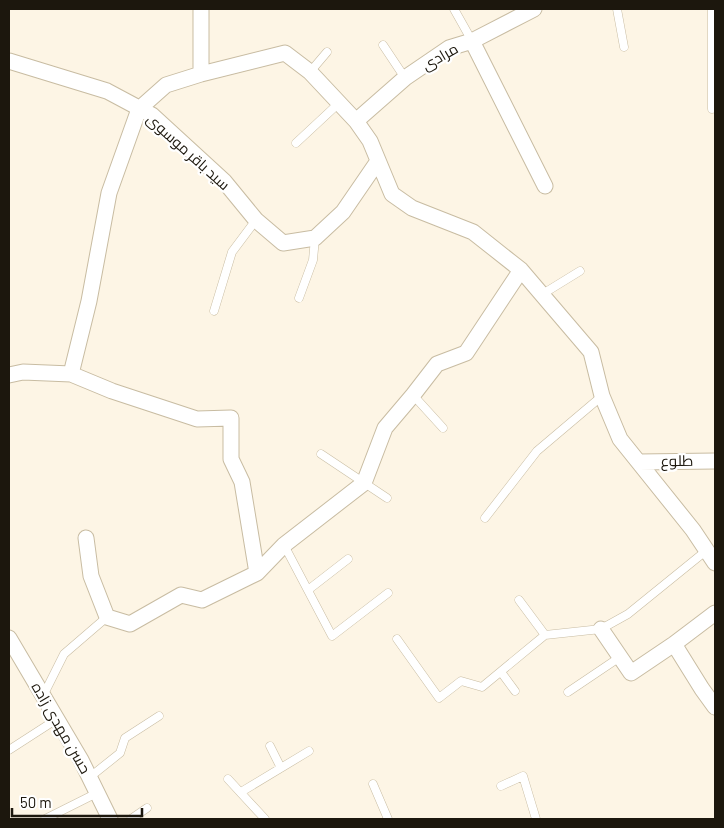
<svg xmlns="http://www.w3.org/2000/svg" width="724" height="828" font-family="Barlow,Cairo,sans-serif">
<rect width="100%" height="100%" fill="#fdf5e5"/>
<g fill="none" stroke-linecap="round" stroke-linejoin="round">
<defs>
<path id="service" d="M 454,9 L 472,41
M 617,9 L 624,47
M 712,9 L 712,109
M 383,45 L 405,78
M 310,72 L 327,52
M 296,143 L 339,103
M 541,295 L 580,271
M 299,298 L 313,260 L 315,238
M 214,311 L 232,252 L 256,220
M 413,395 L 443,428
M 321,454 L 387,498
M 485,518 L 537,451 L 602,396
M 284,545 L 332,636 L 388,593
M 308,590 L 348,559
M 519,600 L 545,635
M 397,639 L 439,698 L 461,681 L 482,687 L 545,635 L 601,629 L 628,614 L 707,550
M 501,672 L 515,691
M 568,692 L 620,657
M 43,696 L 64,654 L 107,617
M 270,746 L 281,768
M 9,750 L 57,719
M 90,777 L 120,753 L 125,738 L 159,716
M 228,779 L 265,819
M 373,784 L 388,819
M 501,786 L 523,776 L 536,819
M 241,792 L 309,751
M 45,819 L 97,793
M 131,819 L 147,808"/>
<path id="minor" d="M 472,41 L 545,186
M 9,61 L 107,91 L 152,115 L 224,181 L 256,220 L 283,243 L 315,238 L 343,212 L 378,161
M 201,74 L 201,9
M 356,121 L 405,78 L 449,48 L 472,41 L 534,9
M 71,374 L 89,301 L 109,193 L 139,109 L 166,85 L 201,74 L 285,53 L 310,72 L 356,121 L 370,141 L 392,194 L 412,208 L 473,232 L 521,270 L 591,352 L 602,396 L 620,439 L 693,530 L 715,563
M 9,375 L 23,372 L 71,374 L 112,391 L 197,419 L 231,418 L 231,459 L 242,482 L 257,573
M 639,462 L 715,461
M 86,538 L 91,576 L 107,617 L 130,624 L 181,595 L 202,600 L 257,573 L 284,545 L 364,483 L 385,428 L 413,395 L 437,364 L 466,353 L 521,270
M 601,629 L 631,673 L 674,644 L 715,613
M 9,638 L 81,760 L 110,819
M 674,644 L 702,689 L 715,707"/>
</defs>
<use href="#service" stroke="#c8bca2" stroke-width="9"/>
<use href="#minor" stroke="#c8bca2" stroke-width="17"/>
<use href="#service" stroke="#fff" stroke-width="8"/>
<use href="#minor" stroke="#fff" stroke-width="15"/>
</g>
<g text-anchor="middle" stroke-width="4.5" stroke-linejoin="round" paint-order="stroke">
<g font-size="15" fill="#1c170d" stroke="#fff">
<text transform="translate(440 57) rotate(-30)" y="5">مرادی</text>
<text transform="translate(188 152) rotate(42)" y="5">سید باقر موسوی</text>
<text transform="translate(677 461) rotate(-1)" y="5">طلوع</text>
<text transform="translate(61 728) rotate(60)" y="5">حسن مهدی زاده</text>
</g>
</g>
<rect width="724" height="828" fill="none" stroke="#1c170d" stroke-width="20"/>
<path d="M12 808v8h130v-8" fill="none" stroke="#1c170d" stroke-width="2.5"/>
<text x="20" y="808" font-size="15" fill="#1c170d" stroke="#ffffff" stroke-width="4" paint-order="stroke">50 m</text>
</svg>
